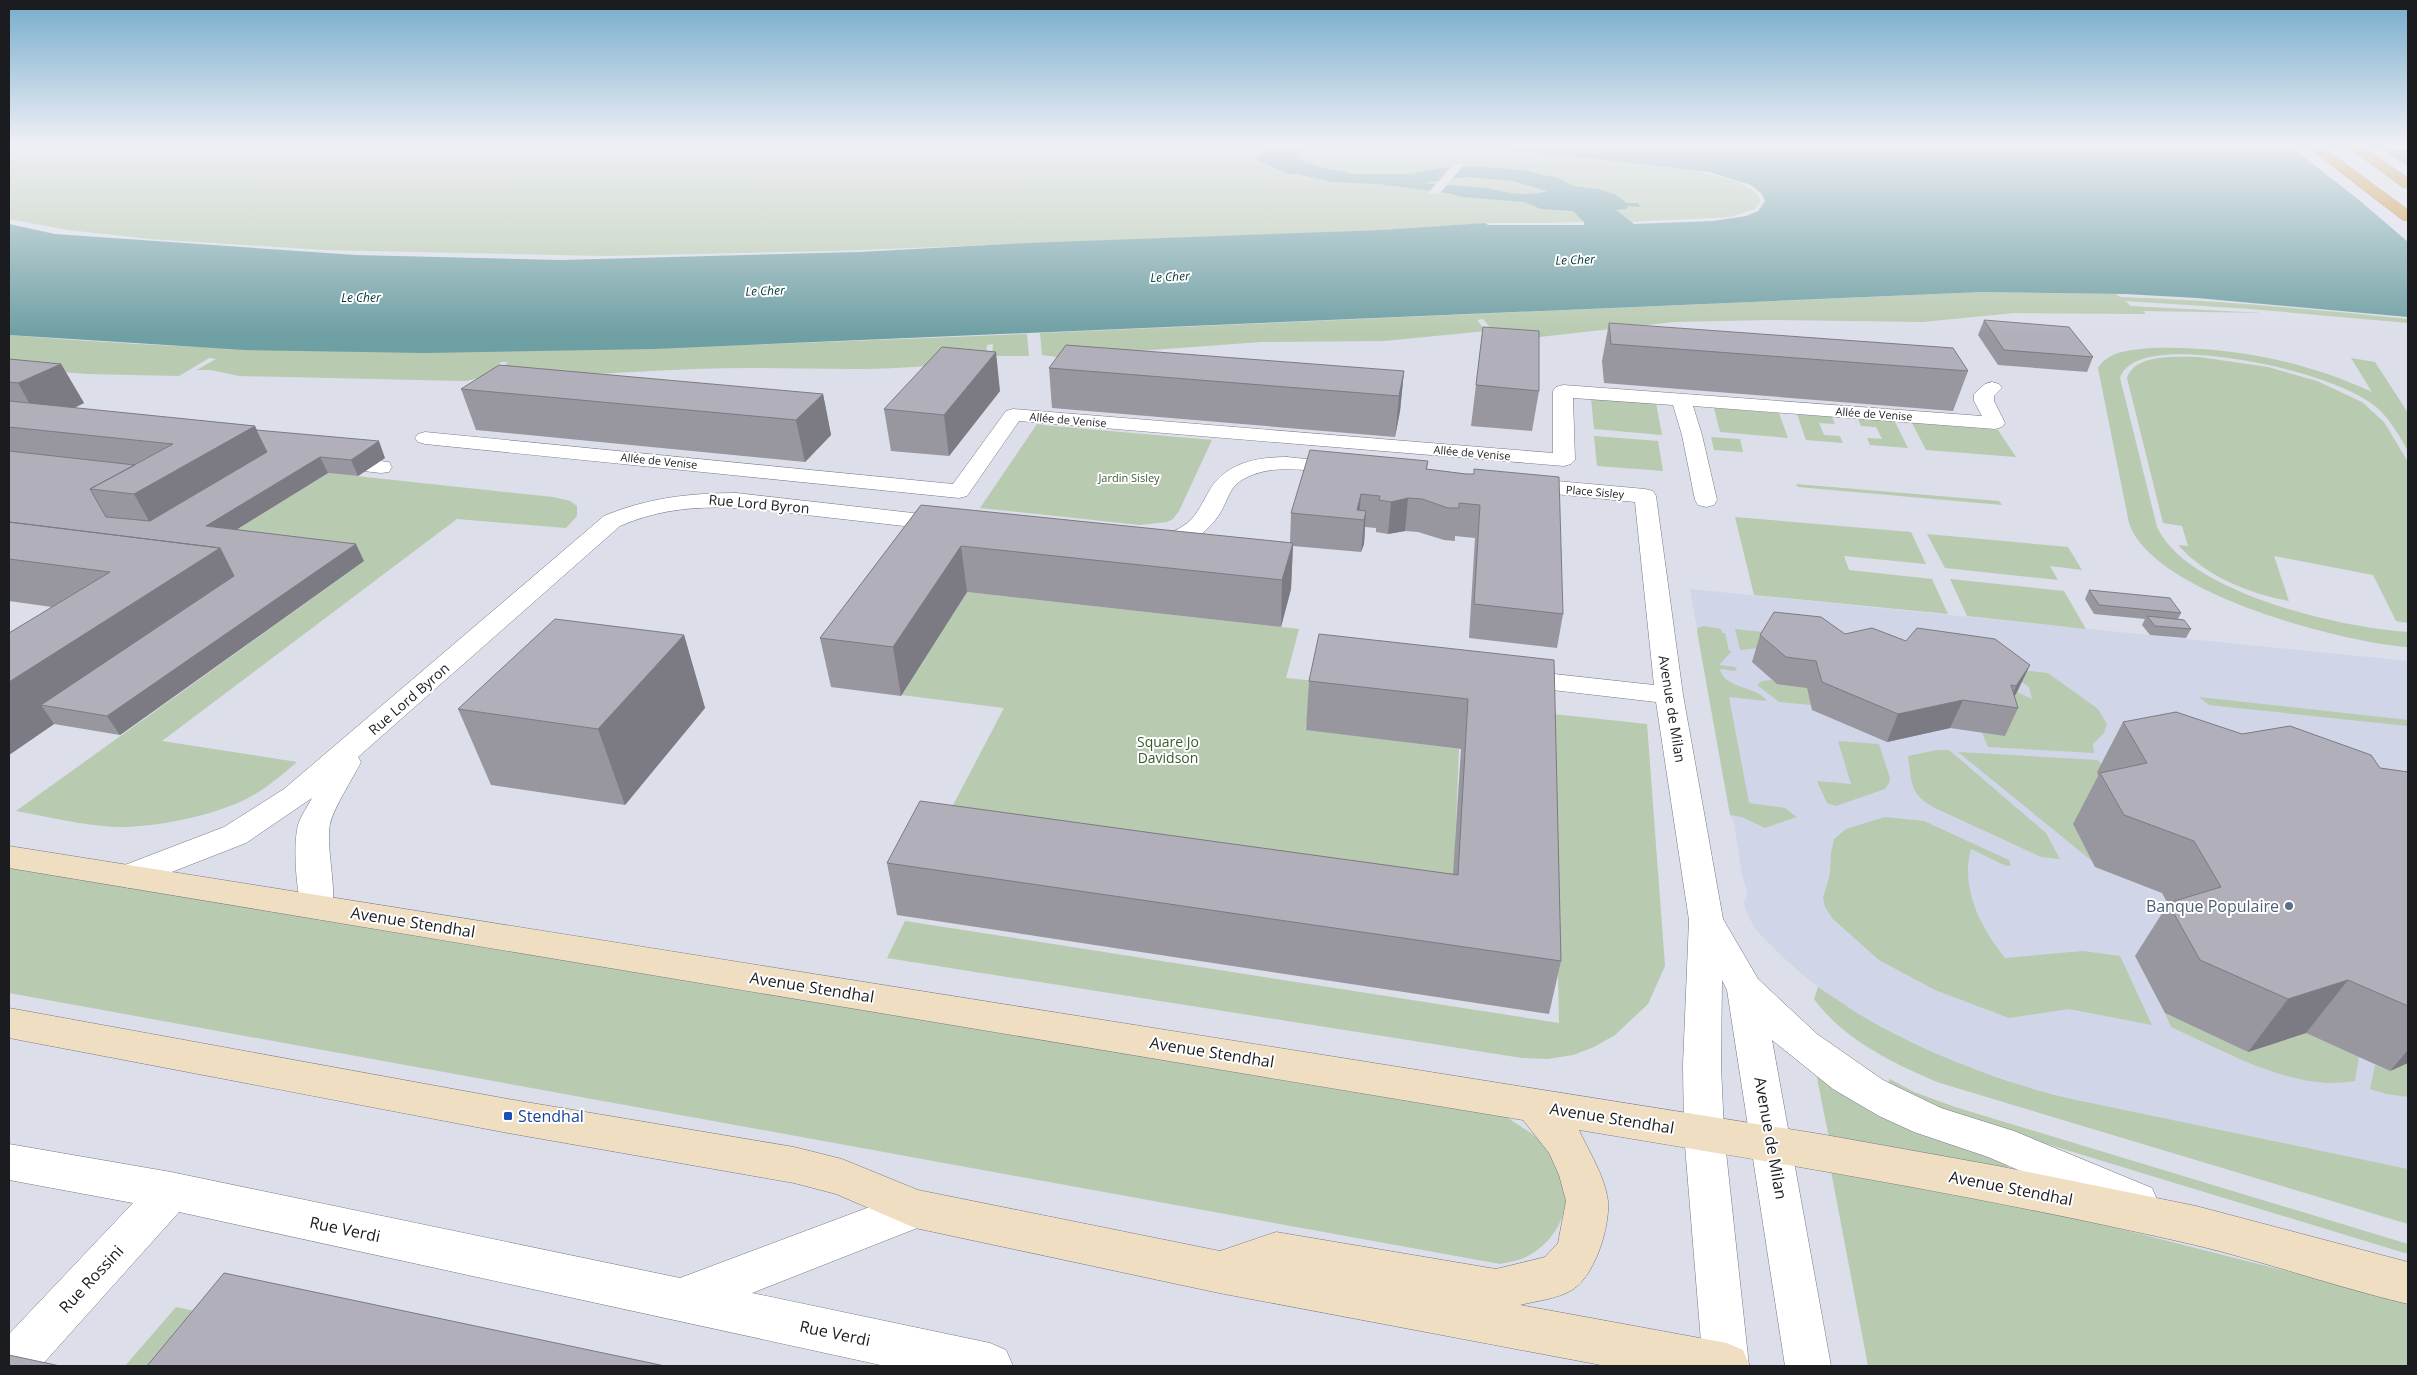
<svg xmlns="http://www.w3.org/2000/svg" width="2417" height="1375" font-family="'Open Sans',sans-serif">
<rect width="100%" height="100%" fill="#dcdee9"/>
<path fill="#d0d5e7" d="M 1690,589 L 2408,661 L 2408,1169 L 2067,1098 L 2021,1085 L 1951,1061 L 1915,1044 L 1857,1014 L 1809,980 L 1784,958 L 1760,934 L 1753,925 L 1745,908 L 1744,901 L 1748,894 L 1742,875 L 1734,822 L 1730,815 Z"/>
<path fill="#b8cab0" d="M 9,143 L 1454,143 L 1696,171 L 1736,181 L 1755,192 L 1760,199 L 1760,203 L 1755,209 L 1731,217 L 1631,222 L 1626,220 L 1551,223 L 1492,223 L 1381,230 L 832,251 L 605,256 L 325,250 L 150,239 L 68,230 L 9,219 Z
M 1982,292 L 2116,294 L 2120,297 C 2216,300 2312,309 2408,319 L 2408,323 L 2250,309 L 2125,301 L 2131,306 L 2263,313 L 2143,311 L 2146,314 L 2014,313 L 1923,322 L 1769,320 L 1674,322 L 1539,337 L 1492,330 L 1483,319 L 1477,320 L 1486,331 L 1384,341 L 1261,342 L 1057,357 L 1042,355 L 1040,333 Z
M 1027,334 L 1029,356 L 992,356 L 993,344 L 987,345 L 986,357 C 907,374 832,368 752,368 C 675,368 599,374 522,379 L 495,374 L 508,362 L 501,362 C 488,374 480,380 462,381 L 239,376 L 211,370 L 197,370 L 216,359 L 209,358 L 179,376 L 87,374 L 9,368 L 9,335 C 349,364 686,348 1027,334 Z
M 2152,348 C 2227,346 2303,360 2372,392 L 2351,358 L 2375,362 L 2408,413 L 2408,451 C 2397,432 2387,413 2368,401 C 2346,387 2319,378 2293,371 C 2260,362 2134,335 2120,378 L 2157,527 C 2187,593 2342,628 2408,632 L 2408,647 C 2341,642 2152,593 2129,523 L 2098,368 C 2109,350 2133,350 2152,348 Z
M 2199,357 L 2268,367 L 2317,381 L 2362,402 L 2384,422 L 2408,462 L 2408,623 L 2396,621 L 2373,575 L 2274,556 L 2289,601 C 2248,593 2207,577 2178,545 L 2188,546 L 2182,526 L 2163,523 L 2127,378 C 2135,353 2178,357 2199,357 Z
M 1591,398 L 1656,403 L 1662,435 L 1594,429 Z
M 1714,408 L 1779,413 L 1788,438 L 1720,432 Z
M 1797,414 L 1832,417 L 1835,424 L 1819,423 L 1824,435 L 1840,436 L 1843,443 L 1806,440 Z
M 1858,419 L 1895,422 L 1908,448 L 1870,445 L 1867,438 L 1882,439 L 1876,427 L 1861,426 Z
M 1912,423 L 1998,430 L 2016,457 L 1926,450 Z
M 1037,424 L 1053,426 L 1212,440 L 1179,511 L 1173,519 L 1167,522 L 1140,525 L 980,508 Z
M 1594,436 L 1658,441 L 1663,471 L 1597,466 Z
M 1711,437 L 1740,439 L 1743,452 L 1714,450 Z
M 328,473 L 553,497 L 570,501 L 577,506 L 577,516 L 566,528 L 457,519 L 162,741 L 297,762 C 282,775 266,789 248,798 C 214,816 153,828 115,827 C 82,825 49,817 16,811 L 363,562 L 215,543 Z
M 1796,484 L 1999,501 L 2002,505 L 1798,487 Z
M 1735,517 L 1911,532 L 1926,564 L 1844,556 L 1849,570 L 1932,579 L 1948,614 L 1754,595 Z
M 1927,534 L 2068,547 L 2082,570 L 2050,566 L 2058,580 L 1945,568 Z
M 1950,579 L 2064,591 L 2086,629 L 1967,616 Z
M 967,592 L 1299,629 L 1286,678 L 1316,681 L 1305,729 L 1459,749 L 1452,927 L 929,851 L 1004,708 L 902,695 Z
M 1704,626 L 1721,629 L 1722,633 L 1725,633 L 1729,651 L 1732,651 L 1719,665 L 1735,667 L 1737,671 L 1720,669 C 1725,690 1756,685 1767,701 L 1729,697 L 1749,803 L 1785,808 L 1797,817 L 1765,828 L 1742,817 L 1730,815 L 1697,631 L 1698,628 Z
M 1735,629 L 1788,635 L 1760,648 L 1740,650 Z
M 2002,668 L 2048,673 L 2098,709 L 2107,724 L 2104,733 L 2093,744 L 2094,753 L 1988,747 L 1982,733 L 2017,692 L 2032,699 L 2029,687 Z
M 1771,680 L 1807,688 L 1811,705 L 1779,702 L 1757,685 L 1762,681 Z
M 2199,697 L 2408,720 L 2408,726 L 2209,705 Z
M 1553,714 L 1647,724 L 1665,966 L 1648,1004 L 1615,1035 L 1594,1047 L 1573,1055 L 1548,1059 L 1522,1058 L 887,958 L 905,921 L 1559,1023 Z
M 1838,741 L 1879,744 L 1890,778 L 1889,783 L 1885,789 L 1836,806 L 1827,803 L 1817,781 L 1851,784 Z
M 1937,750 L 1949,750 L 2046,833 L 2060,859 L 2041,857 L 1935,808 C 1909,794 1912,783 1908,756 Z
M 1958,752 L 2097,760 L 2102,764 L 2118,814 L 2073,824 L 2092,861 Z
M 1885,817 L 1924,821 L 2009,860 L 2011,865 L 2006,866 L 1971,849 C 1960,888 1981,928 2005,958 L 2083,951 L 2120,956 L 2152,1025 L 2069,1009 L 2009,1018 L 1935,990 L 1879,960 L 1833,919 L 1825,907 L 1823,898 L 1830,874 L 1831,853 L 1834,839 L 1846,829 Z
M 9,866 L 1505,1116 C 1522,1128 1544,1139 1555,1157 C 1579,1192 1563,1239 1526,1257 C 1518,1261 1508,1262 1500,1264 L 9,993 Z
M 1818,987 C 1837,999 1855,1013 1876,1024 C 1936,1057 2000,1081 2067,1098 L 2408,1169 L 2408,1224 L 1940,1083 C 1894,1064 1844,1040 1814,999 Z
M 2165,1013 L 2248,1052 L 2306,1033 L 2359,1057 L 2355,1081 C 2346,1082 2336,1083 2327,1083 C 2273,1080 2220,1049 2171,1027 Z
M 2408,1063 L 2408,1097 L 2386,1094 L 2370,1089 L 2375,1065 L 2390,1071 Z
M 1816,1073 L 2007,1163 L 2008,1166 L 2007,1168 L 1829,1138 Z
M 1890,1079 L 1914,1092 L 1955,1107 L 2408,1244 L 2408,1254 L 1955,1116 L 1886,1087 Z
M 1831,1171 L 1969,1195 L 2109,1226 L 2408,1302 L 2408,1366 L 1868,1366 Z
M 176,1307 L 277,1329 L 247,1366 L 125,1366 Z"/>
<path fill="#6e9fa3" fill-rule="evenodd" d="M 1283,143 L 1317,143 L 1316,146 L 1302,149 L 1294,158 L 1320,167 L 1354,174 L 1409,174 L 1440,168 L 1471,166 L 1523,170 L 1561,179 L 1572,186 L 1599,189 L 1616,195 L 1627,203 L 1638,203 L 1640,207 L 1629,206 L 1626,209 L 1616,210 L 1634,224 L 1713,221 L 1746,216 L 1758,211 L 1765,201 L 1761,193 L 1751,185 L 1709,172 L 1454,143 L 2318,143 L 2408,151 L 2408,317 L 2197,298 L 2125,294 L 1982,292 L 653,349 L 426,353 L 245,350 L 9,335 L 9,224 L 55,234 L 356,255 L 561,260 L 859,252 L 1028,243 L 1381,230 L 1485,223 L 1488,225 L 1584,225 L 1584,222 L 1573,211 L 1541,209 L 1524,202 L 1462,197 L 1448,193 L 1378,184 L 1332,182 L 1298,174 L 1288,174 L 1255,159 L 1273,145 ZM 1466,177 L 1513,181 L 1547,191 C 1526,197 1508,193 1488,188 L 1422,183 Z"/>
<path fill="#dcdee9" d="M 2286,143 L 2347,143 L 2376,146 L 2408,166 L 2408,242 L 2359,200 Z
M 1465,164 L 1449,182 L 1442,183 L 1448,184 L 1439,194 L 1428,193 L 1453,165 Z"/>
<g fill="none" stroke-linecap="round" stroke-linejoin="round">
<defs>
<path id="street" d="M 2365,143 L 2408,143 L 2408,150 L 2371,147 Z
M 1992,382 L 1999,384 L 2002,388 L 1994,396 L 1994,401 L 2005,423 L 2002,427 L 1995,429 L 1693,406 L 1702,435 L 1717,500 L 1714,505 L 1706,507 L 1698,505 L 1695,500 L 1682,435 L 1673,405 L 1573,398 L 1575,460 L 1571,464 L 1564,466 L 1019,421 L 967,496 L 959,498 L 425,444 L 418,442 L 415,438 L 418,434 L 425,432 L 953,484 L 1006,411 L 1013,409 L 1553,453 L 1553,391 L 1556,387 L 1563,385 L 1982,416 L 1974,401 L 1974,394 L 1985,384 Z
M 336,456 L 389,462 L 392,467 L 389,472 L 381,473 L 328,467 L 325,462 L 328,457 Z
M 1287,457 L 1343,463 L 1351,464 L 1354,469 L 1351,474 L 1343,475 C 1310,471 1272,462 1242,480 C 1231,486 1228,498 1223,508 C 1209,535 1178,555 1147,547 L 1143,542 L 1147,537 C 1159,534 1172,534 1183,526 C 1196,518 1201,505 1208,493 C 1224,463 1256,457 1287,457 Z
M 1523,478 L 1645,489 L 1653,491 L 1656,496 L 1683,695 L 1723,919 L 1758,979 L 1817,1034 L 1883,1080 L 1941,1108 L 2014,1131 L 2152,1188 L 2158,1202 L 2152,1216 L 2137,1221 L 1988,1157 L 1914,1132 L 1879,1116 L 1833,1089 L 1772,1040 L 1831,1366 L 1785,1366 L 1727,990 L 1722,980 L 1721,1065 L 1724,1133 L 1749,1366 L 1703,1366 L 1684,1133 L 1683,1065 L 1689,920 L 1656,702 L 1518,686 L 1508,684 L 1504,678 L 1508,672 L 1518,670 L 1654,685 L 1635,502 L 1515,490 L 1512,485 L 1515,480 Z
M 736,493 L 948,517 L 956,519 L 959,524 L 956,529 L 948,531 C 904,526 860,521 815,516 C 748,508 684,498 620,526 L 358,757 L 361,762 C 353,778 333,809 330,824 C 325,851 340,896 329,916 L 317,919 L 305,916 C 296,899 292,841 299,822 C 302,814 308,806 312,798 L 246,843 L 141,884 L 129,888 L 117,884 L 113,876 L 117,868 L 224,827 L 284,789 L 604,516 C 647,498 690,493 736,493 Z
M 9,1144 L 171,1172 L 680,1278 L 915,1190 L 930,1195 L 936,1209 L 930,1223 L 752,1293 L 990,1343 L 1006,1350 L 1013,1366 L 885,1366 L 179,1212 L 41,1366 L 9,1366 L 9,1334 L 133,1203 L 9,1180 Z"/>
<path id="secondary" d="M 9,846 L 1820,1134 L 1998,1166 L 2196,1206 L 2408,1262 L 2408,1304 C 2336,1287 2266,1262 2195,1245 C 1991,1198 1785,1164 1579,1130 C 1589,1152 1605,1176 1608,1201 C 1610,1227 1595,1276 1572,1290 C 1557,1299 1536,1301 1520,1305 L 1727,1343 L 1743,1350 L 1750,1366 L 1606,1366 L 1219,1293 L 915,1228 L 836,1194 L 794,1183 L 508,1133 L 9,1038 L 9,1008 L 508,1099 L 794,1147 L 842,1159 L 918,1190 L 1220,1251 L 1276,1232 L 1496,1269 L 1545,1257 L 1558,1243 L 1566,1201 L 1559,1175 L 1549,1153 L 1523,1120 L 9,868 Z"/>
<path id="highway" d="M 2303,143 L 2317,143 L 2408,210 L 2408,221 L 2403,220 Z
M 2343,143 L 2357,143 L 2408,178 L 2408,188 L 2403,187 Z"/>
</defs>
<use href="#street" stroke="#777983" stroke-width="1"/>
<use href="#secondary" stroke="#777983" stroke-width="1"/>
<use href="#highway" stroke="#8d672a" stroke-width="1"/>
<use href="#street" fill="#fff" fill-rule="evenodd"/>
<use href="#secondary" fill="#efdec1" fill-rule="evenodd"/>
<use href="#highway" fill="#ca902f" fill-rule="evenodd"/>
</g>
<path fill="#98969f" d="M 1984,320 L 2093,357 L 2087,372 L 1998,365 L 1978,335 Z
M 1609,323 L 1968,371 L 1953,411 L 1604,383 L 1602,361 Z
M 1483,327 L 1539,391 L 1532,431 L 1471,426 Z
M 9,359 L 61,364 L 84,403 L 74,408 L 255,426 L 256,430 L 385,458 L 358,476 L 328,473 L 237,529 L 364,561 L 120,735 L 54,724 L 9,755 L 9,633 L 52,607 L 9,601 Z
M 1049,368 L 1404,371 L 1400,411 L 1395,437 L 1052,408 Z
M 461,389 L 823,394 L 831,435 L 805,462 L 476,430 Z
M 1000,391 L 949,456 L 891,451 L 884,409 Z
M 1428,461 L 1427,469 L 1466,474 L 1563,614 L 1557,648 L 1469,638 L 1475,538 L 1455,536 L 1455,541 L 1444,540 L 1418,532 L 1405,531 L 1388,534 L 1376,532 L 1376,528 L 1365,527 L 1364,544 L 1361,552 L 1293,546 L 1291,589 L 1281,627 L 967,592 L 901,696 L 831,687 L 820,638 L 921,505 L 1290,543 L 1291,513 Z
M 2089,590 L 2181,613 L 2178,619 L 2191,629 L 2186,638 L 2150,635 L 2142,625 L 2145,619 L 2094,614 L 2085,599 Z
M 1845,634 L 1906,641 L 2030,665 L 2017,692 L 2014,697 L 2018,708 L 2005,736 L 1950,728 L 1887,742 L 1812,710 L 1807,688 L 1777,684 L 1752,662 L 1760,635 Z
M 684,635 L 705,708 L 625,805 L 491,785 L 458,709 Z
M 1554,660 L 1561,961 L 1549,1014 L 897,915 L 887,863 L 1453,874 L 1461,749 L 1306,730 L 1309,681 Z
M 2123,722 L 2242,734 L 2380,768 L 2408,772 L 2408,1063 L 2390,1071 L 2306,1033 L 2248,1052 L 2165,1013 L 2135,956 L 2168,904 L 2162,893 L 2095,867 L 2073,824 L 2098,776 L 2097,772 Z"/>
<path fill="#7c7a82" d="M 996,352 L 1000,391 L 949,456 L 944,415 Z
M 61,364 L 84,403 L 41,424 L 18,383 Z
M 1404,371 L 1400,411 L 1395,437 L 1399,396 Z
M 823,394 L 831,435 L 805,462 L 796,420 Z
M 255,426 L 275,468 L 159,539 L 134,494 Z
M 379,441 L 385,458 L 358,476 L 351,460 Z
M 320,457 L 328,473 L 215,543 L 206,526 Z
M 1361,494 L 1359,519 L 1357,510 Z
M 1408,498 L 1405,531 L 1388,534 L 1391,502 Z
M 1366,511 L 1364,544 L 1361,552 L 1364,520 Z
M 1293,543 L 1291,589 L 1281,627 L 1282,580 Z
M 356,544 L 364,561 L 120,735 L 107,716 Z
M 961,546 L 967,592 L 901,696 L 893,647 Z
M 220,548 L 244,594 L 41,705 L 54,724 L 9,755 L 9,682 Z
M 684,635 L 705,708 L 625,805 L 598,729 Z
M 2030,665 L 2017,692 L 2008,707 L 2006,707 L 2016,686 Z
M 1963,700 L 1950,728 L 1887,742 L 1898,714 Z
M 2348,980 L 2306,1033 L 2248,1052 L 2288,999 Z
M 2408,1050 L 2408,1063 L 2390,1071 Z"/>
<path fill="#b1afb9" stroke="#7c7a82" d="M 1984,320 L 2069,327 L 2093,357 L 2004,350 Z
M 1609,323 L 1953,348 L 1968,371 L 1611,344 Z
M 1483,327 L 1539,331 L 1539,391 L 1476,385 Z
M 1066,345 L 1404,371 L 1399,396 L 1049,368 Z
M 942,347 L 996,352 L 944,415 L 884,409 Z
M 9,359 L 61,364 L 18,383 L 9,382 Z
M 499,365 L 823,394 L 796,420 L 461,389 Z
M 9,401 L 255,426 L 134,494 L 90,489 L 173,444 L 9,427 Z
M 256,430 L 379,441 L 351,460 L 320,457 L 206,526 L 356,544 L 107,716 L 41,705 L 234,576 L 220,548 L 9,522 L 9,451 L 135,465 L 90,489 L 106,517 L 150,521 L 267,452 Z
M 1310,450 L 1428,461 L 1426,469 L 1466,474 L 1474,474 L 1474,469 L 1559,477 L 1563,614 L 1474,604 L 1480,505 L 1459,503 L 1459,508 L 1448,508 L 1422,499 L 1408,498 L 1391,502 L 1379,500 L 1380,496 L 1361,494 L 1357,510 L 1366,511 L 1364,520 L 1291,513 Z
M 921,505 L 1293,543 L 1282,580 L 961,546 L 893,647 L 820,638 Z
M 9,522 L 220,548 L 9,682 L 9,633 L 110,572 L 9,559 Z
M 2089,590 L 2170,598 L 2181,613 L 2099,605 Z
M 1774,612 L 1821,617 L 1845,634 L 1872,628 L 1906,641 L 1917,628 L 1995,639 L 2030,665 L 2016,686 L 2011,685 L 2018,708 L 1963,700 L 1898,714 L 1822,682 L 1816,661 L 1786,657 L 1760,635 Z
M 2147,616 L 2184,620 L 2191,629 L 2155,626 Z
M 555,619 L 684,635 L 598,729 L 458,709 Z
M 1319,634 L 1554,660 L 1561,961 L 887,863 L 920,801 L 1458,875 L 1468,699 L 1309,681 Z
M 2176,712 L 2242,734 L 2290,726 L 2371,755 L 2380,768 L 2408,772 L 2408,1006 L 2348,980 L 2288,999 L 2200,960 L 2168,903 L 2221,887 L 2194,841 L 2124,815 L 2100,773 L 2147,763 L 2123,722 Z
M 224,1273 L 665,1366 L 147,1366 Z
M 9,1355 L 60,1366 L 9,1366 Z"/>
<linearGradient id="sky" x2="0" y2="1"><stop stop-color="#77accc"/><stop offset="0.43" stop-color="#eff0f5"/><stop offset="1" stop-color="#eff0f5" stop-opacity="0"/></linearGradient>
<rect width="2417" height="336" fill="url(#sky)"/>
<circle fill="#5c6f8a" stroke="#fff" stroke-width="2" cx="2289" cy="906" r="5"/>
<rect fill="#1a4fb4" stroke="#fff" stroke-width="2" x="503" y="1111" width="10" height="10" rx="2.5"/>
<g text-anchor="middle" stroke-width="4" stroke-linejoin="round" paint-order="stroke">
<g font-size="11" fill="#1b1c20" stroke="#fff">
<text transform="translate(1874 414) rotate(4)" y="4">Allée de Venise</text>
<text transform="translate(1068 420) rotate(5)" y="4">Allée de Venise</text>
<text transform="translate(1472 453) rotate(5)" y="4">Allée de Venise</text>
<text transform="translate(659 461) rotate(6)" y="4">Allée de Venise</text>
<text transform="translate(1595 492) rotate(5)" y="4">Place Sisley</text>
</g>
<g font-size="11" fill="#39592a" stroke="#fff">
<text x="1129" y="482">Jardin Sisley</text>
</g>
<g font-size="12" font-style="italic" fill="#003336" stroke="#fff">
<text transform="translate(1575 260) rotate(-2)" y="4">Le Cher</text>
<text transform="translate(1170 277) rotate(-3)" y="4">Le Cher</text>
<text transform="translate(765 291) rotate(-2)" y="4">Le Cher</text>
<text x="361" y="302">Le Cher</text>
</g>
<g font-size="14" fill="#1b1c20" stroke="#fff">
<text transform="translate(759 504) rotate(5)" y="5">Rue Lord Byron</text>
<text transform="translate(409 699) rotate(-41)" y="5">Rue Lord Byron</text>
<text transform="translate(1672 709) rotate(81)" y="5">Avenue de Milan</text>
</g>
<g font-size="14" fill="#39592a" stroke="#fff">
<text x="1168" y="747">Square Jo<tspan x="1168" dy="16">Davidson</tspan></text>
</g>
<g font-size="16" fill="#4e5e75" stroke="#fff" text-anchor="end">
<text x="2279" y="912">Banque Populaire</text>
</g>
<g font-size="16" fill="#1b1c20" stroke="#fff">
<text transform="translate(413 922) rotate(9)" y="6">Avenue Stendhal</text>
<text transform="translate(812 987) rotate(9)" y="6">Avenue Stendhal</text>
<text transform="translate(1212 1052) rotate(9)" y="6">Avenue Stendhal</text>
<text transform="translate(1612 1118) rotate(9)" y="6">Avenue Stendhal</text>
<text transform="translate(1771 1138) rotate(80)" y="6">Avenue de Milan</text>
<text transform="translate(2011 1188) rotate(11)" y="6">Avenue Stendhal</text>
<text transform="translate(345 1229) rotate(12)" y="6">Rue Verdi</text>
<text transform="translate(91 1279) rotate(-47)" y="6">Rue Rossini</text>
<text transform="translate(835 1333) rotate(12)" y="6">Rue Verdi</text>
</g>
<g font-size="16" fill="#164399" stroke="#fff" text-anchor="start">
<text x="518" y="1122">Stendhal</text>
</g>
</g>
<rect width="2417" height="1375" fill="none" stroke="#1b1c20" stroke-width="20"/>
</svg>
